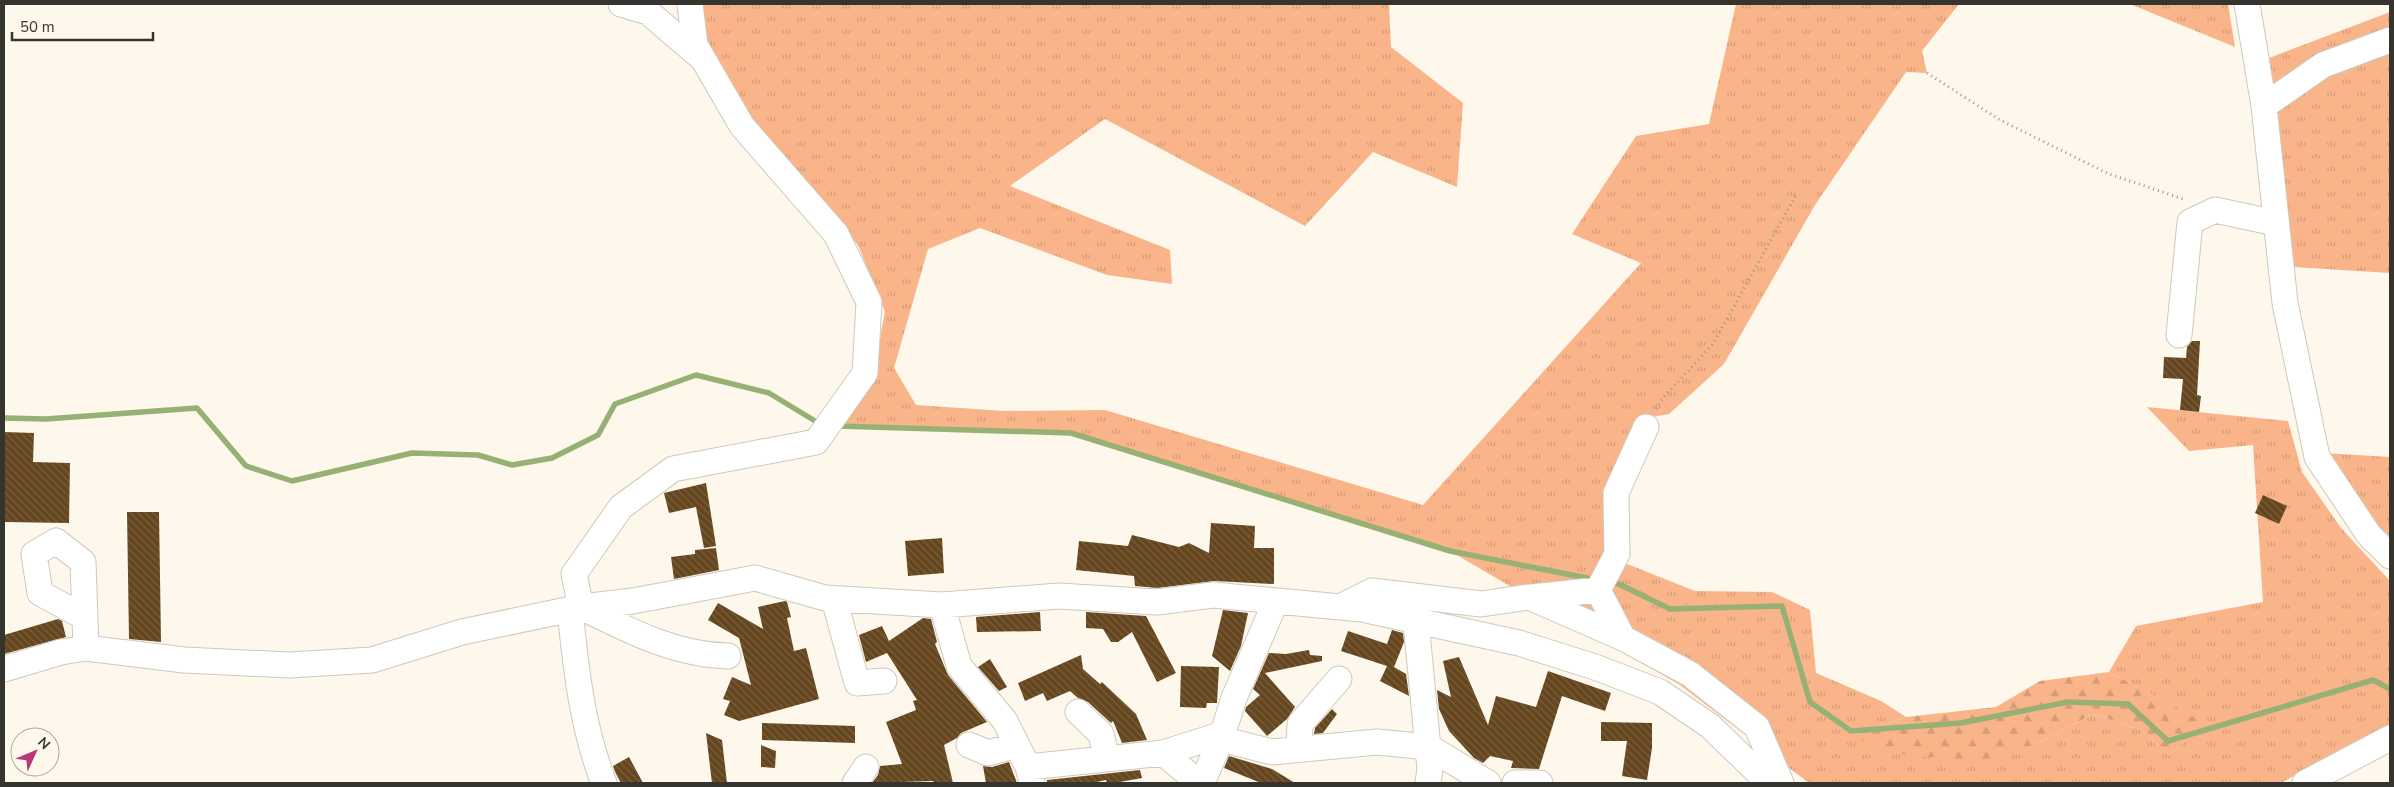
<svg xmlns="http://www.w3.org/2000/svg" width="2394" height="787" font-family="'Nunito Sans',sans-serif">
<defs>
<pattern id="grass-tufts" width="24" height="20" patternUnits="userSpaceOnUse" patternTransform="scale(1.25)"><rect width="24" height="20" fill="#fab48a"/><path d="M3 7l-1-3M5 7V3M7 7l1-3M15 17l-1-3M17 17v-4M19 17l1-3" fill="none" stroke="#d79b77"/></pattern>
<pattern id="forest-firs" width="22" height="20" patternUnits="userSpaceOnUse" patternTransform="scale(1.25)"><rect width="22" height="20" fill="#fab48a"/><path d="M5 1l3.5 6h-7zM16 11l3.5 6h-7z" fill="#d79b77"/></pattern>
<pattern id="building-back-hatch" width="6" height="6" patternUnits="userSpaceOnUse" patternTransform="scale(1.25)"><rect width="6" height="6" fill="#65461e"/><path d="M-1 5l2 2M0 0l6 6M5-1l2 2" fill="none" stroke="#785f3f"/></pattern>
</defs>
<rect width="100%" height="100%" fill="#fdf8eb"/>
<path fill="url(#grass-tufts)" d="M 701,4 L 1389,4 L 1391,47 L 1463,103 L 1457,187 L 1373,152 L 1305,226 L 1105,119 L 1010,186 L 1170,250 L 1172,284 L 1107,275 L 980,228 L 928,249 L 894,368 L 916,405 L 1004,411 L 1105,410 L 1423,505 L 1641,263 L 1572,234 L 1636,136 L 1709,124 L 1736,4 L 1959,4 L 1922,51 L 1927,73 L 1906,72 L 1815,205 L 1724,364 L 1669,414 L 1635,420 L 1606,493 L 1609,553 L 1591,584 L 1520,592 L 1450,551 L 1071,433 L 837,426 L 873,375 L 885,312 L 858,245 L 756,125 L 709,50 Z
M 2130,4 L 2228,4 L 2235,47 Z
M 2390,12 L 2390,27 L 2321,58 L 2275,90 L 2269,58 Z
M 2390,42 L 2390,273 L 2294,267 L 2275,105 Z
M 2147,407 L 2288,421 L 2302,472 L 2341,528 L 2390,581 L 2390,724 L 2281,783 L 1809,783 L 1680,685 L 1529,597 L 1598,590 L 1622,562 L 1695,591 L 1772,592 L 1810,610 L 1816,673 L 1881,701 L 1906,717 L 1853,736 L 2034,745 L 2093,714 L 2142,730 L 2169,755 L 2205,723 L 2109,672 L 2136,626 L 2263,602 L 2253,445 L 2189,451 Z
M 2323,453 L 2390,457 L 2390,537 L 2366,514 Z"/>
<path fill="url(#forest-firs)" d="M 2109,672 L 2206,723 L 2169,755 L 2142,730 L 2093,714 L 2034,745 L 1976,761 L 1888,753 L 1852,736 L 1906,717 L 1996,707 L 2040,681 Z"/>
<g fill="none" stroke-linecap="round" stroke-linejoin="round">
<path stroke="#97b074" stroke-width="5.5" d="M 4,418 L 46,419 L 197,408 L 246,466 L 292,481 L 412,453 L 478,455 L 512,465 L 552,458 L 598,435 L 615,404 L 696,375 L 769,393 L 820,424
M 837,426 L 1071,433 L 1450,551 L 1597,580
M 1608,582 L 1619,584 L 1670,609 L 1782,606 L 1810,702 L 1851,731 L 1961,723 L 2068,702 L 2128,704 L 2168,741 L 2373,680 L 2390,689"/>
</g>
<path fill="url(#building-back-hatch)" d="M 2192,341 L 2200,341 L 2197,395 L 2201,396 L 2199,412 L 2180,410 L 2183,379 L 2163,378 L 2164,357 L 2186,358 L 2187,347 Z
M 4,432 L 34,433 L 33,462 L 70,463 L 69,523 L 4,522 Z
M 706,483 L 716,546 L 704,548 L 696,507 L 669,513 L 664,493 Z
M 2263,495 L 2287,506 L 2279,524 L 2255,513 Z
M 127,512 L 159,512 L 161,642 L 129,639 Z
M 1211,523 L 1255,526 L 1254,548 L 1274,548 L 1274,584 L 1214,581 L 1157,588 L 1135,586 L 1134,576 L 1076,570 L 1079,541 L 1128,546 L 1132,535 L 1179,547 L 1189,543 L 1209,553 Z
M 942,538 L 944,573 L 908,576 L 905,541 Z
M 716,548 L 719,570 L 674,579 L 671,557 L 695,554 L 695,550 Z
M 785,601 L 787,602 L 791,617 L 787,618 L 794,651 L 806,648 L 819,699 L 739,721 L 724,715 L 730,701 L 723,699 L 732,677 L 751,685 L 739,638 L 708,620 L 718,603 L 763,629 L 758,607 Z
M 1223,610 L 1248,613 L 1241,646 L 1230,671 L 1212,656 Z
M 1040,612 L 1041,631 L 977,632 L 976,617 Z
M 1086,612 L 1146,616 L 1176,673 L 1157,682 L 1132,632 L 1118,642 L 1111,642 L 1103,629 L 1086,628 Z
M 923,618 L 931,619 L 937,642 L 935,644 L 948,675 L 987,722 L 961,733 L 957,738 L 944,745 L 953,783 L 934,783 L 933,781 L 872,783 L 878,775 L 880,766 L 902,764 L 886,722 L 916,710 L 913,701 L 917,700 L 887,653 L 866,662 L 859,635 L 882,626 L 889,641 Z
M 58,619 L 62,621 L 66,637 L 4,654 L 4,635 Z
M 1392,630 L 1403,633 L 1404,642 L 1394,667 L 1406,674 L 1409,696 L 1380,681 L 1387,666 L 1341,651 L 1348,631 L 1387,644 Z
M 1309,650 L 1310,655 L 1322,656 L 1322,661 L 1265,673 L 1295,707 L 1287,719 L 1267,736 L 1245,711 L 1246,707 L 1260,695 L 1253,689 L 1269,653 L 1286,654 Z
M 1081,655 L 1083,669 L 1100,684 L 1102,682 L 1136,714 L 1147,740 L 1122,743 L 1113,721 L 1111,723 L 1088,702 L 1078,698 L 1070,691 L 1047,701 L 1043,693 L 1025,701 L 1018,683 Z
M 1459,657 L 1488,725 L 1496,696 L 1536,707 L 1548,671 L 1611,693 L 1605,711 L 1562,696 L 1539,769 L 1511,768 L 1513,761 L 1490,756 L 1483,763 L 1474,758 L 1449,731 L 1439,709 L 1437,690 L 1451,697 L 1443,661 Z
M 990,659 L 1007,687 L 999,691 L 978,667 Z
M 1181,666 L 1219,667 L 1217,703 L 1207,703 L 1206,708 L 1180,707 Z
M 1332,709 L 1337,714 L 1323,733 L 1314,734 L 1315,728 Z
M 1601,722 L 1652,723 L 1652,748 L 1647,780 L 1622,776 L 1627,741 L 1601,741 Z
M 762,723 L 855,726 L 855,743 L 762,740 Z
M 706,733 L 722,740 L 727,783 L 712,783 Z
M 761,745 L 776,751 L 775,768 L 761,767 Z
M 1229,756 L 1272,769 L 1295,783 L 1261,783 L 1224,768 Z
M 629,757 L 643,783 L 621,783 L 616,774 L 613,766 Z
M 1009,762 L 1017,783 L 986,783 L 983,766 L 992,767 Z
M 1140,770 L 1142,778 L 1114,783 L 1107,783 L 1106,780 L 1092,783 L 1047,783 L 1047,780 Z"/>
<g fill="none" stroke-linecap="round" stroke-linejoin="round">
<defs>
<path id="minor" d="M 621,4 L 648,12 L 703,59
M 2247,4 L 2264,106 L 2285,303 L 2317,457 L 2369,535 L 2390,556
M 2264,106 L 2323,65 L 2390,40
M 2179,335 L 2190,222 L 2215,210 L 2276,223
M 1598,590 L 1623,638
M 1532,597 L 1598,590 L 1617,554 L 1616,493 L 1646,427
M 834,599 L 857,683 L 884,681
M 942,605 L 959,666 L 1005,721 L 1028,767 L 1032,783
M 581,607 L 574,574 L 621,507 L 673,469 L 816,442 L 865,373 L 869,302 L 836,234 L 742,126 L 695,45 L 690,4
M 581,607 C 628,630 675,655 728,656
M 1340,607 L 1372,591 L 1481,604 L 1529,597 L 1623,638 L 1690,674 L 1757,727 L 1781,783
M 570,610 C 576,669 582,727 604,783
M 84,617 L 40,593 L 34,554 L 56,541 L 83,562 L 86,648 L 184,660 L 289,665 L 372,660 L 462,632 L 581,607 L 633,601 L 755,578 L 825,598 L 942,605 L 1059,596 L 1157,602 L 1213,595 L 1362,609 L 1519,643 L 1595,667 L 1660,692 L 1710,726 L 1769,783
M 1416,622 L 1430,769 L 1428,783
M 4,669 L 61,652 L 86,648
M 1078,712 L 1101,734 L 1107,759
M 1221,739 L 1272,752 L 1377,742 L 1429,747 L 1488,783
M 969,745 L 988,753 L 1017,745
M 1299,749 L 1300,724 L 1339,679
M 1028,767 L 1163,753
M 855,783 L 866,767
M 1199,783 L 1163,753 L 1223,734
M 1202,783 L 1221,739 L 1234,698 L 1275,603
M 1515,783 L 1540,783
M 2305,783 L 2390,738"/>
</defs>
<use href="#minor" stroke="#cdc9bc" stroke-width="27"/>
<path stroke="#9b988f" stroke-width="3" stroke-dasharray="1 4" stroke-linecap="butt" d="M 1927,73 L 2000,120 L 2109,174 L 2186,200
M 1656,409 L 1663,398 L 1713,344 L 1796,195"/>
<use href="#minor" stroke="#fff" stroke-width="25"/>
</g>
<rect width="2394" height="787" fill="none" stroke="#35342f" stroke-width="10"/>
<g transform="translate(35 752) rotate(46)"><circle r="24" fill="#fdf8eb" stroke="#adaaa0"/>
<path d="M0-4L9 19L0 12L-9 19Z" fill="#bc3575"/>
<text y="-8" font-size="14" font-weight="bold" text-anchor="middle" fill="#35342f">N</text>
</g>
<path d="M12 32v8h141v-8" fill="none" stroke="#35342f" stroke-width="2.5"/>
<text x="20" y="32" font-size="15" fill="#35342f" stroke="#fdf8eb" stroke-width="4" paint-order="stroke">50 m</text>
</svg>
